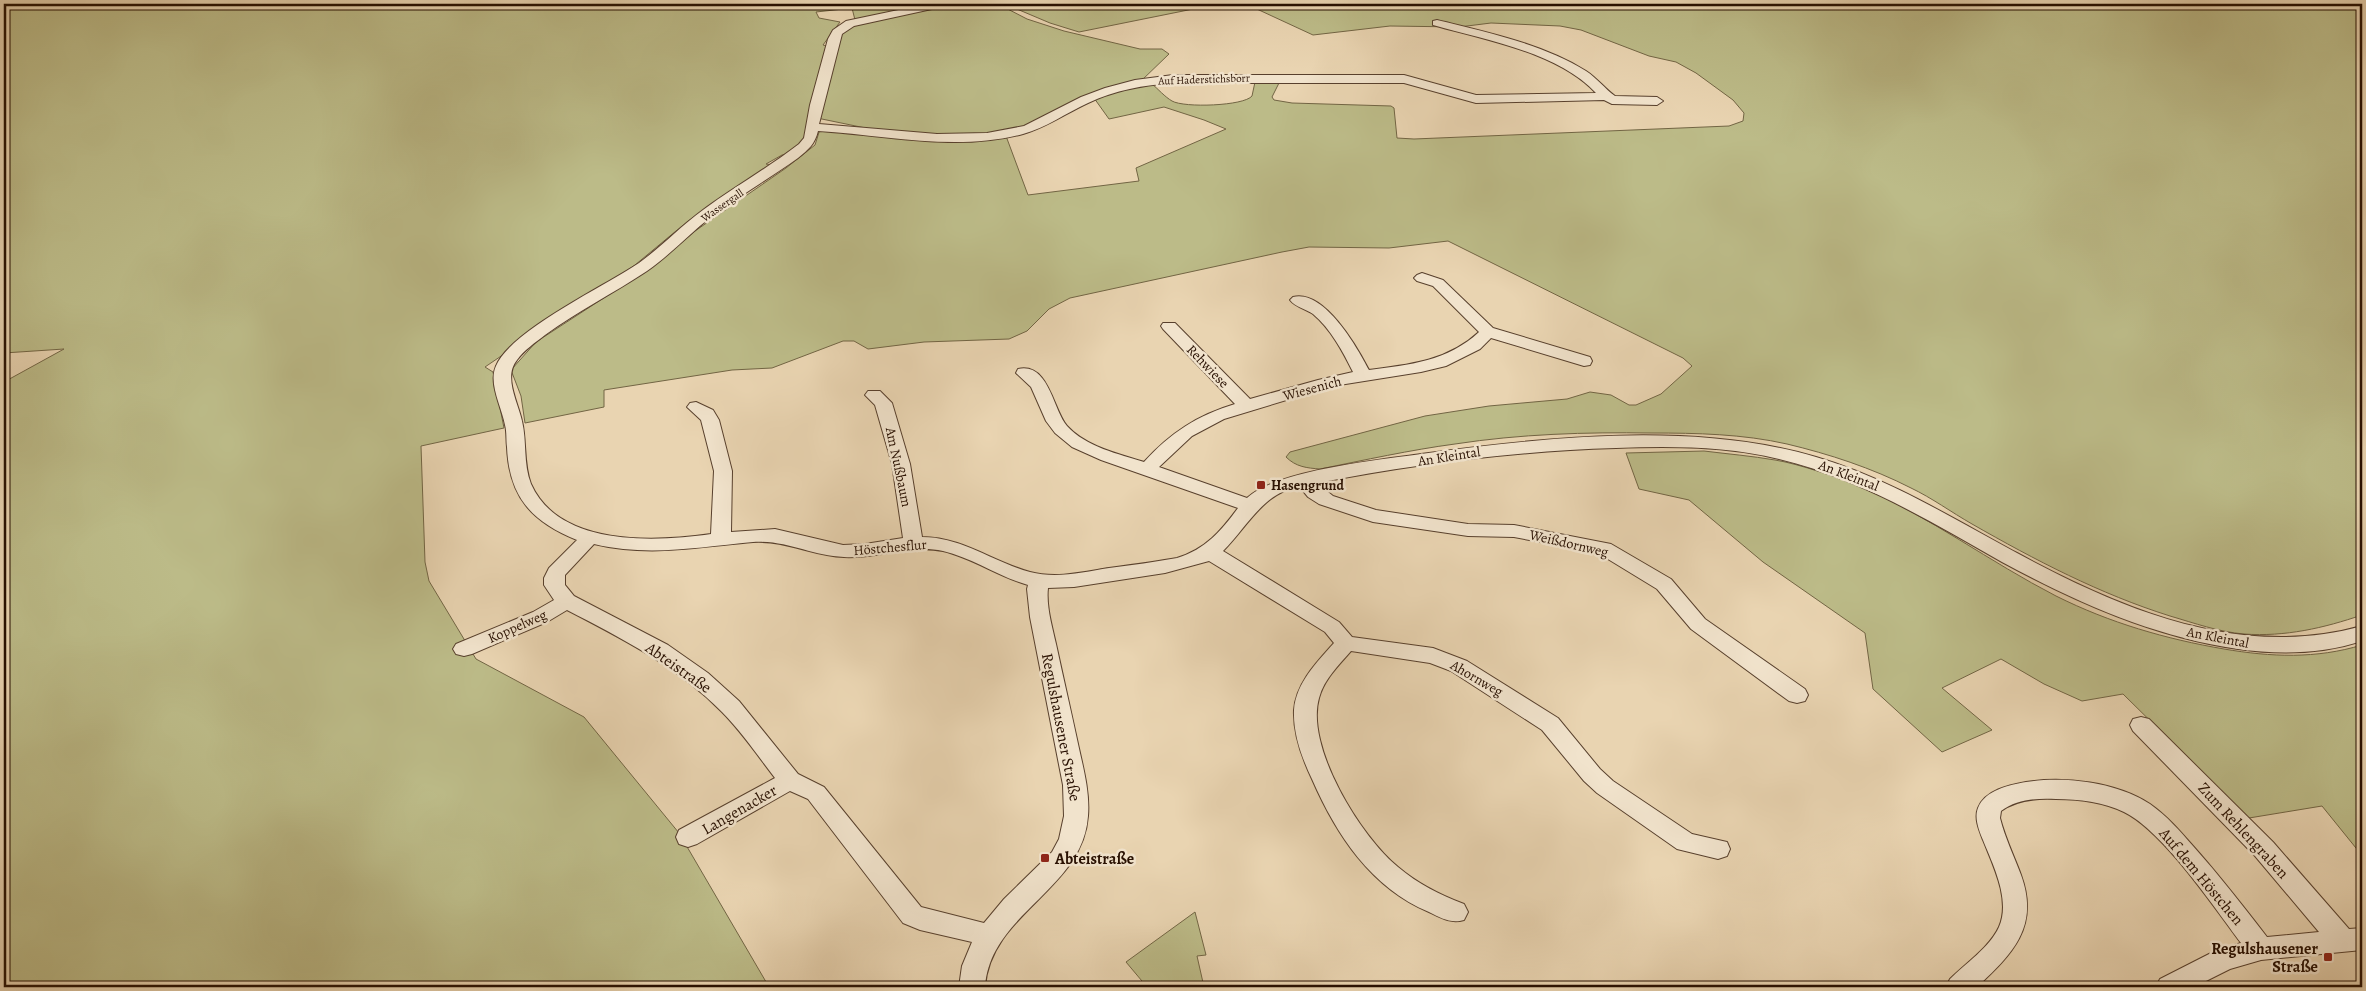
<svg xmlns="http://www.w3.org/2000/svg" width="2366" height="991" font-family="Alegreya,serif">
<rect width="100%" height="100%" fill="#e9d4b1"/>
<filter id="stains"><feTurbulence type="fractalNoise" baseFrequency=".004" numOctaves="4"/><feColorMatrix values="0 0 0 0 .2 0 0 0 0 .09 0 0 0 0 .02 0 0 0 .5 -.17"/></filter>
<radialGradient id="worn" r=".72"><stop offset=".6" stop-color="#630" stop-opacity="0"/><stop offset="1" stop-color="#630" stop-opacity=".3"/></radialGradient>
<path fill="#bcbb88" stroke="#726544" d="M 4,4 L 935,4 L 855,20 L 852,8 L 816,12 L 819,18 L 840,22 L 823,45 L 827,46 L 804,138 L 790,154 L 782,155 L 766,164 L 774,165 L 688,221 L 635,265 L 485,367 L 493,372 L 504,428 L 421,446 L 425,562 L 429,581 L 476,659 L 584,717 L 679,833 L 769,987 L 4,987 L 4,382 L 64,349 L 4,353 Z
M 948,4 L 998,4 L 1027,19 L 1064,31 L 1140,49 L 1162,49 L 1169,54 L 1141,81 L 1097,91 L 1075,100 L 1023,128 L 970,136 L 880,131 L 817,118 L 843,30 L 856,23 Z
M 1005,4 L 1218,4 L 1079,32 L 1050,23 Z
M 1246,4 L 2362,4 L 2362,615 C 2324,628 2285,637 2244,634 C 2219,632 2194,623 2170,616 C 2100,594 2035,560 1972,524 C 1951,512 1932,498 1911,488 C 1872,468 1829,454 1787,444 C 1743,434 1697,433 1651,433 C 1586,432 1520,434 1455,444 C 1410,450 1365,460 1320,469 C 1307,468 1296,467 1286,457 L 1290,452 L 1425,416 L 1489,406 L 1567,399 L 1590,392 L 1611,395 L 1629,405 L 1636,405 L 1661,394 L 1692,366 L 1683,358 L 1448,241 L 1389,248 L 1309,247 L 1282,252 L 1070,298 L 1049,309 L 1027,331 L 1009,339 L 924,342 L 868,349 L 854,341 L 843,341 L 772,368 L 732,370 L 604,390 L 604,407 L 525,423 L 521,396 L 511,370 L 536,342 L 659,262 L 695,231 L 786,168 L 815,145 L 820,129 L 893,137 L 1006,136 L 1028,195 L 1139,181 L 1136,168 L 1226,129 L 1204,120 L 1164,107 L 1109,119 L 1094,98 L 1151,83 C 1158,89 1165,97 1172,101 C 1184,108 1244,106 1252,96 L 1255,82 L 1276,81 L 1279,83 L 1272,97 L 1274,100 L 1292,103 L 1391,106 L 1394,108 L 1397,138 L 1414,139 L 1729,126 L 1743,121 L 1744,113 L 1733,100 L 1696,73 L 1676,62 L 1649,56 L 1581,30 L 1560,26 L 1491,23 L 1459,27 L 1390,26 L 1313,35 Z
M 1704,451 C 1728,454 1752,456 1775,460 C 1800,464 1839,478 1862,487 C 1930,517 1990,562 2056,596 C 2110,623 2166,639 2224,649 C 2271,657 2316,659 2362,645 L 2362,853 L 2360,853 L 2322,806 L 2249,818 L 2123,694 L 2082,701 L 2044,684 L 2001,659 L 1942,688 L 1992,730 L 1942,752 L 1873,689 L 1865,633 L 1763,562 L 1689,500 L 1639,489 L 1626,453 Z
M 1195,912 L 1206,955 L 1197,956 L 1204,987 L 1147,987 L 1126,962 Z"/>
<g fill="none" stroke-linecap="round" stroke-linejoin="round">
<defs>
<path id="minor" d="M 927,4 L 946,4 L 941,7 L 854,26 L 842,34 L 819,124 L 937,134 L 987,133 L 1024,126 L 1081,97 L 1105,88 L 1135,80 L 1173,75 L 1404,75 L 1476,95 L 1596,93 C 1558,52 1485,40 1433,25 L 1433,21 L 1437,20 C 1486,32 1543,44 1586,71 C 1597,78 1605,89 1615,96 L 1657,97 L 1663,101 L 1657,105 L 1612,104 L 1604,100 L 1476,103 L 1404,83 L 1173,83 C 1144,85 1115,90 1088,103 C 1066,113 1046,128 1023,134 C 956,152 885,135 818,131 C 815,144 808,150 798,158 C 770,178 739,196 711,217 C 689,234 670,255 647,271 C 614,293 578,311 545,335 C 536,342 524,350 517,360 C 503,377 518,402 522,421 C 527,441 523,464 531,484 C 559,547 655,542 711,534 L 714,471 L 701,420 L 687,407 L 690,403 L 696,402 L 713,410 L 719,420 L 732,471 L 731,532 L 775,529 L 843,545 L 865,544 L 903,538 L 892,464 L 875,405 L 865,395 L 868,391 L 880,391 L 892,403 L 910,464 L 922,537 C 962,537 993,562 1030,572 C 1056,579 1084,572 1109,568 C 1132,565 1155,562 1177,558 C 1206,549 1221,531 1238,508 L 1101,460 L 1072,447 L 1055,433 L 1046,421 L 1031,387 L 1016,373 L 1018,369 C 1049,362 1053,410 1067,426 C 1086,447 1119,454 1144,462 C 1170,433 1198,415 1235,404 L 1163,329 L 1161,326 L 1163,323 L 1175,323 L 1250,399 L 1318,380 L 1353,372 C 1343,352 1331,329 1313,314 C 1306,309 1295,307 1290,300 L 1293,297 C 1324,289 1357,347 1369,370 C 1409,365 1448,361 1479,332 L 1433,286 L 1417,281 L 1414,278 L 1417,275 L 1422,273 L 1443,280 L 1493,328 L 1590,357 L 1592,361 L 1590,365 L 1584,366 L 1491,338 L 1480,349 L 1446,366 L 1421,372 L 1333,386 L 1224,419 L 1192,436 L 1159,467 L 1247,498 C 1277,470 1379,460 1421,454 C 1546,437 1694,421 1816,457 C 1888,478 1952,518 2017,553 C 2122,610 2241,660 2362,626 L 2362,641 C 2322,654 2279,655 2238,649 C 2154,637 2076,602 2002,562 C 1931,522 1860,478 1779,459 C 1726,446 1670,446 1616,448 C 1515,451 1415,464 1317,483 L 1333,496 L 1376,510 L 1468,524 L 1514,525 L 1611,544 L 1671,579 L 1705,619 L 1805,689 L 1808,695 L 1805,701 L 1797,703 L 1789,701 L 1691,629 L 1657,589 L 1598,553 L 1514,537 L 1468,536 L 1373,522 L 1319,504 L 1308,497 L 1299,486 C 1262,494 1248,526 1223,551 L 1339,622 L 1352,637 L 1433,648 L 1467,661 L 1558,718 L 1600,769 L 1613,781 L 1692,834 L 1727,842 L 1730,849 L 1727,856 L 1718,859 L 1677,849 L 1597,793 L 1584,781 L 1542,730 L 1451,671 L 1430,663 L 1351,651 C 1339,665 1324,679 1319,698 C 1305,747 1361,837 1398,867 C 1418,884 1440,895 1464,904 L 1468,912 L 1464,920 C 1451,924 1441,918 1429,912 C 1371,888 1336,834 1312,779 C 1302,758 1293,734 1294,710 C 1296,683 1317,662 1334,643 L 1325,632 L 1209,561 L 1165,573 L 1074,587 L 1048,588 C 1046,606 1052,626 1056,644 C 1063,677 1071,711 1078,744 C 1083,767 1090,792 1088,816 C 1083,890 990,913 985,987 L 959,987 L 962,966 L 972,942 L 920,930 L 903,923 L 808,799 L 790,791 L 697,844 L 688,847 L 679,844 L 676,837 L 679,830 L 775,778 C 758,756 742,732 722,712 C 678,667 623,639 567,610 L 547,622 L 472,654 L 464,656 L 456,654 L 453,649 L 456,644 L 533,612 L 554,600 L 544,585 L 544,578 L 549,568 L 577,540 C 532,522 509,497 507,447 C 506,440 507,432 505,425 C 502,408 488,383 496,366 C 510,331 605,286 639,263 C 661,247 680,227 703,210 C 734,187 768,168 799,144 L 804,138 L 810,105 L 828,39 L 833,30 L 846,21 ZM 753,542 C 787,540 812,556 844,557 C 877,559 909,544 943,551 C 973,558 999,577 1028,585 L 1027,589 L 1030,617 L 1063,785 L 1064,816 L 1059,839 L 1052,852 L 1004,899 L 984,923 L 921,907 L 824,787 L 798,774 L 739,701 L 708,673 L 668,645 L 574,596 L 565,585 L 565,575 L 594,544 C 648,557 699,547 753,542 Z
M 2141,717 L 2149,719 L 2273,842 L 2349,929 L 2362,928 L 2362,950 L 2261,960 L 2230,969 L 2194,987 L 2156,987 L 2160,979 L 2215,951 L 2241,943 C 2214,907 2163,831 2124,812 C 2103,802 2079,799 2056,799 C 2038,798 2017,799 2001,811 L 2000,818 C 2005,838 2014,856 2021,875 C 2040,927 2012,954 1977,987 L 1946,987 L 1950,979 C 1965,964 1990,947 1999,927 C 2011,900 1993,865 1983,840 C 1979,830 1974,818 1978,808 C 1985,790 2009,785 2026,782 C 2065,776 2116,782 2150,804 C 2167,816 2180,831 2193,846 C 2219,875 2243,906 2267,937 L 2319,932 L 2255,856 L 2133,731 L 2130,725 L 2133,719 Z"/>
</defs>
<use href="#minor" stroke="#58402d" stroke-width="2"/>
<use href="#minor" fill="#f1e3cc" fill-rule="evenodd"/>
</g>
<g fill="#8f2418" stroke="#f1e3cc" stroke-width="2">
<rect x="1256" y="480" width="10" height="10" rx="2.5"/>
<rect x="1040" y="853" width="10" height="10" rx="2.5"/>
<rect x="2323" y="952" width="10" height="10" rx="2.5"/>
</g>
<g text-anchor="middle" stroke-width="5" stroke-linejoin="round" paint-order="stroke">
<g font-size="11" fill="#270f01" stroke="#f1e3cc">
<text transform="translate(1204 79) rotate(-2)" y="4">Auf Haderstichsborr</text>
<text transform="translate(722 205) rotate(-35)" y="4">Wassergall</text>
</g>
<g font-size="14" fill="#270f01" stroke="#f1e3cc">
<text transform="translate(1208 366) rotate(46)" y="5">Rehwiese</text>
<text transform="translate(1312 388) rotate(-15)" y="5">Wiesenich</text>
<text transform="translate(1449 456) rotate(-9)" y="5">An Kleintal</text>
<text transform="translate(899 467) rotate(78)" y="5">Am Nußbaum</text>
<text transform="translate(1849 475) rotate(21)" y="5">An Kleintal</text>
<text transform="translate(1569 543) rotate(13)" y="5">Weißdornweg</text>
<text transform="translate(890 547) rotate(-5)" y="5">Höstchesflur</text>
<text transform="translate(517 626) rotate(-24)" y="5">Koppelweg</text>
<text transform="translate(2218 637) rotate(11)" y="5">An Kleintal</text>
<text transform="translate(1477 678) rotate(30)" y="5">Ahornweg</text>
</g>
<g font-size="14" font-weight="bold" fill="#270f01" stroke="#f1e3cc" text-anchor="start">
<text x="1271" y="490">Hasengrund</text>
</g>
<g font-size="16" fill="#270f01" stroke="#f1e3cc">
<text transform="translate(679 667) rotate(35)" y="6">Abteistraße</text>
<text transform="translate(1062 727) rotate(79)" y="6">Regulshausener Straße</text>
<text transform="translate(739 809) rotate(-30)" y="6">Langenacker</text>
<text transform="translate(2244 830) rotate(47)" y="6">Zum Rehlengraben</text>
<text transform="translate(2202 876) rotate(50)" y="6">Auf dem Höstchen</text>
</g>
<g font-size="16" font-weight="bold" fill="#270f01" stroke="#f1e3cc" text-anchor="start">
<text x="1055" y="864">Abteistraße</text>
<text x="2318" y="954" text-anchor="end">Regulshausener<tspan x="2318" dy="18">Straße</tspan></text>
</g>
</g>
<rect width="2366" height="991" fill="none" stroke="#e9d4b1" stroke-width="20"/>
<rect x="5" y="5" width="2356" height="981" fill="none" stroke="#270f01" stroke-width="2.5"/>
<rect x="10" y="10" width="2346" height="971" fill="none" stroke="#270f01"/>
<rect width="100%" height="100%" filter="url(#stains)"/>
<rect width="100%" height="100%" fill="url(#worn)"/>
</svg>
